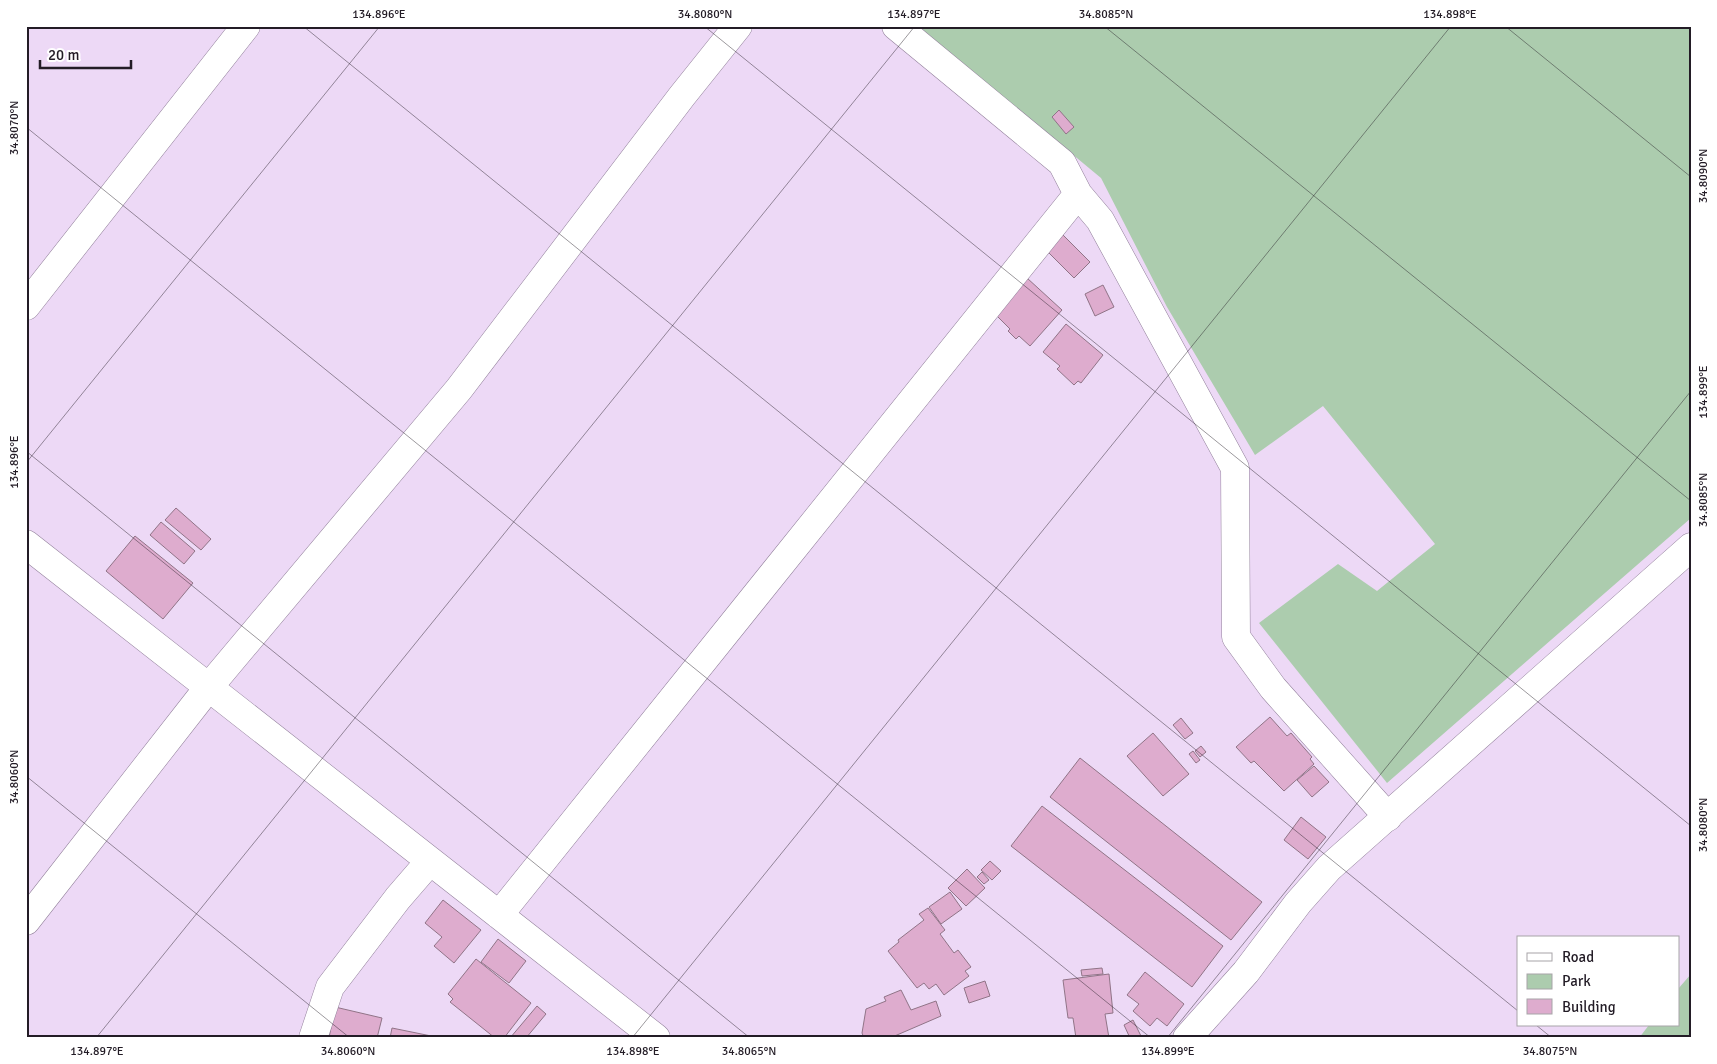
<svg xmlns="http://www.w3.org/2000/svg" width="1717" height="1064" font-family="Signika,sans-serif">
<rect width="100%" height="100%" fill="#edd9f6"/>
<path fill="#acccae" d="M 918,26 L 1691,26 L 1691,518 L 1387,783 L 1259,623 L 1338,564 L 1377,591 L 1435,544 L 1323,406 L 1255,455 L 1167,307 L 1101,178 Z
M 1691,974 L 1691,1038 L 1639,1038 L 1649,1025 L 1678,1025 L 1678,989 Z"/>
<path fill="#deacce" stroke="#907487" d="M 1059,110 L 1074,127 L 1066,134 L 1052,117 Z
M 1063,235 L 1090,262 L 1074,278 L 1047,251 Z
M 1027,278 L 1062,310 L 1030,346 L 1019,336 L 1016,339 L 1008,331 L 1010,329 L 995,314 Z
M 1103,285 L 1114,307 L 1095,316 L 1085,294 Z
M 1066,324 L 1103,355 L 1081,383 L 1078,381 L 1074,385 L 1057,369 L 1060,366 L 1043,352 Z
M 176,508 L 211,539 L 201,550 L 165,520 Z
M 161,522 L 195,551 L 184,564 L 150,535 Z
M 135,536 L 193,583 L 163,619 L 106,571 Z
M 1270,717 L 1287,736 L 1291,733 L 1312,757 L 1310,759 L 1314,764 L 1284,791 L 1254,761 L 1251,763 L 1236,747 Z
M 1181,718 L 1193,733 L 1185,739 L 1173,725 Z
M 1153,733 L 1189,774 L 1163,796 L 1127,756 Z
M 1201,746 L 1206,752 L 1200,757 L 1195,751 Z
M 1193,751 L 1200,760 L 1196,763 L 1189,754 Z
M 1080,758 L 1262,902 L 1231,940 L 1050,797 Z
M 1314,766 L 1329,782 L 1312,797 L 1297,780 Z
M 1042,806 L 1223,946 L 1192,987 L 1011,846 Z
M 1301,817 L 1326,837 L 1308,859 L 1284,840 Z
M 990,861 L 1001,871 L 992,880 L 981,870 Z
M 967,869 L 985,888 L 966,906 L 948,888 Z
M 982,872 L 989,880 L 984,884 L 977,877 Z
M 950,892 L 962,909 L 941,924 L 929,907 Z
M 443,900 L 481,930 L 454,963 L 434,946 L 442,937 L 425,923 Z
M 928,908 L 945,930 L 940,934 L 954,953 L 958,950 L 971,967 L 965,971 L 969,976 L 944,995 L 936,984 L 929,989 L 924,983 L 917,988 L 888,951 L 899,942 L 898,940 L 924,920 L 919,914 Z
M 498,939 L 526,961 L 509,983 L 481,962 Z
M 476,959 L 531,1003 L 504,1038 L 495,1038 L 450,1002 L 453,999 L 448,994 Z
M 1102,968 L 1103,974 L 1082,976 L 1081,970 Z
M 1145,972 L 1184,1004 L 1167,1026 L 1157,1018 L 1150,1026 L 1133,1011 L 1139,1004 L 1127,995 Z
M 1109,974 L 1113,1013 L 1105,1014 L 1109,1038 L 1076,1038 L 1073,1018 L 1068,1018 L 1063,980 Z
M 985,981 L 990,996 L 969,1003 L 964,988 Z
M 901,990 L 911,1010 L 936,1001 L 941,1016 L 890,1038 L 864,1038 L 862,1033 L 866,1009 L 886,1001 L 884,997 Z
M 537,1006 L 546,1014 L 526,1038 L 510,1038 Z
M 335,1007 L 382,1018 L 377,1038 L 329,1038 Z
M 1133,1020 L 1142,1038 L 1130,1038 L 1124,1025 Z
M 392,1028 L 441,1038 L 390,1038 Z"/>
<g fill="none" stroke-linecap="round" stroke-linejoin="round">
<defs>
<path id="street" d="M 896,26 L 1062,163 L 1078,194 L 1100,220 L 1235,468 L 1236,637 L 1273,688 L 1388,817
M 26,306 L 246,26
M 26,544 L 656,1038
M 499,915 L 1078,194
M 26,921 L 208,688 L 459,389 L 682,96 L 738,26
M 313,1038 L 330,987 L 398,898 L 430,861"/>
<path id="secondary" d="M 1187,1038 L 1246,972 L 1298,903 L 1329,868 L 1691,547"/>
</defs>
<use href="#street" stroke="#92809b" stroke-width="29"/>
<use href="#secondary" stroke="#92809b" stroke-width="29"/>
<use href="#street" stroke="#fff" stroke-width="28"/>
<use href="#secondary" stroke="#fff" stroke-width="28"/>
</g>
<path fill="none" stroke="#231c26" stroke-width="1" stroke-opacity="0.45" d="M 303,26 L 1518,1011M 704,26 L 1691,826M 1104,26 L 1691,501M 1505,26 L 1691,177M 26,127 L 1151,1038M 26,451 L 750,1038M 26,463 L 380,26M 26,776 L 350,1038M 1536,1025 L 1552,1038M 96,1038 L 915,26M 632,1038 L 1451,26M 1167,1038 L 1691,391"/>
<rect width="1717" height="1064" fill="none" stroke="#ffffff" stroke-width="55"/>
<rect x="1517" y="936" width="162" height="90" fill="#ffffff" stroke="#a7a4a8"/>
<rect x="1527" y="953" width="25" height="8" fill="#ffffff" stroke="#a7a4a8"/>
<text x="1562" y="962" font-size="15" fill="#231c26">Road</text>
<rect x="1527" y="974" width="25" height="15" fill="#acccae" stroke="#a7a4a8"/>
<text x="1562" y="986" font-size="15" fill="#231c26">Park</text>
<rect x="1527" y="999" width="25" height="15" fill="#deacce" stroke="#a7a4a8"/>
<text x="1562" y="1012" font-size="15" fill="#231c26">Building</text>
<path d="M40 60v8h91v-8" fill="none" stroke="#231c26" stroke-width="2.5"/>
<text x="48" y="60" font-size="15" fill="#231c26" stroke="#ffffff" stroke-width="4" paint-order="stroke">20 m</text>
<rect x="28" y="28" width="1662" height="1008" fill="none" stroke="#231c26" stroke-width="2"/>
<g font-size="12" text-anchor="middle" fill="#231c26">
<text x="379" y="18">134.896°E</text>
<text x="705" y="18">34.8080°N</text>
<text x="914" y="18">134.897°E</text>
<text x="1106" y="18">34.8085°N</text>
<text x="1450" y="18">134.898°E</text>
<text transform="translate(14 128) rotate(-90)" y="4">34.8070°N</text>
<text transform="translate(1703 176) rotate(-90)" y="4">34.8090°N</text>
<text transform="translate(1703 392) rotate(-90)" y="4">134.899°E</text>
<text transform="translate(14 462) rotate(-90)" y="4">134.896°E</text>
<text transform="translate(1703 500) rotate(-90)" y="4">34.8085°N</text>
<text transform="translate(14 777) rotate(-90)" y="4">34.8060°N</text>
<text transform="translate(1703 825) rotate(-90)" y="4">34.8080°N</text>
<text x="97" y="1055">134.897°E</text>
<text x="348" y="1055">34.8060°N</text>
<text x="633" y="1055">134.898°E</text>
<text x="749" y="1055">34.8065°N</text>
<text x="1168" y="1055">134.899°E</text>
<text x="1550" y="1055">34.8075°N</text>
</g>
</svg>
